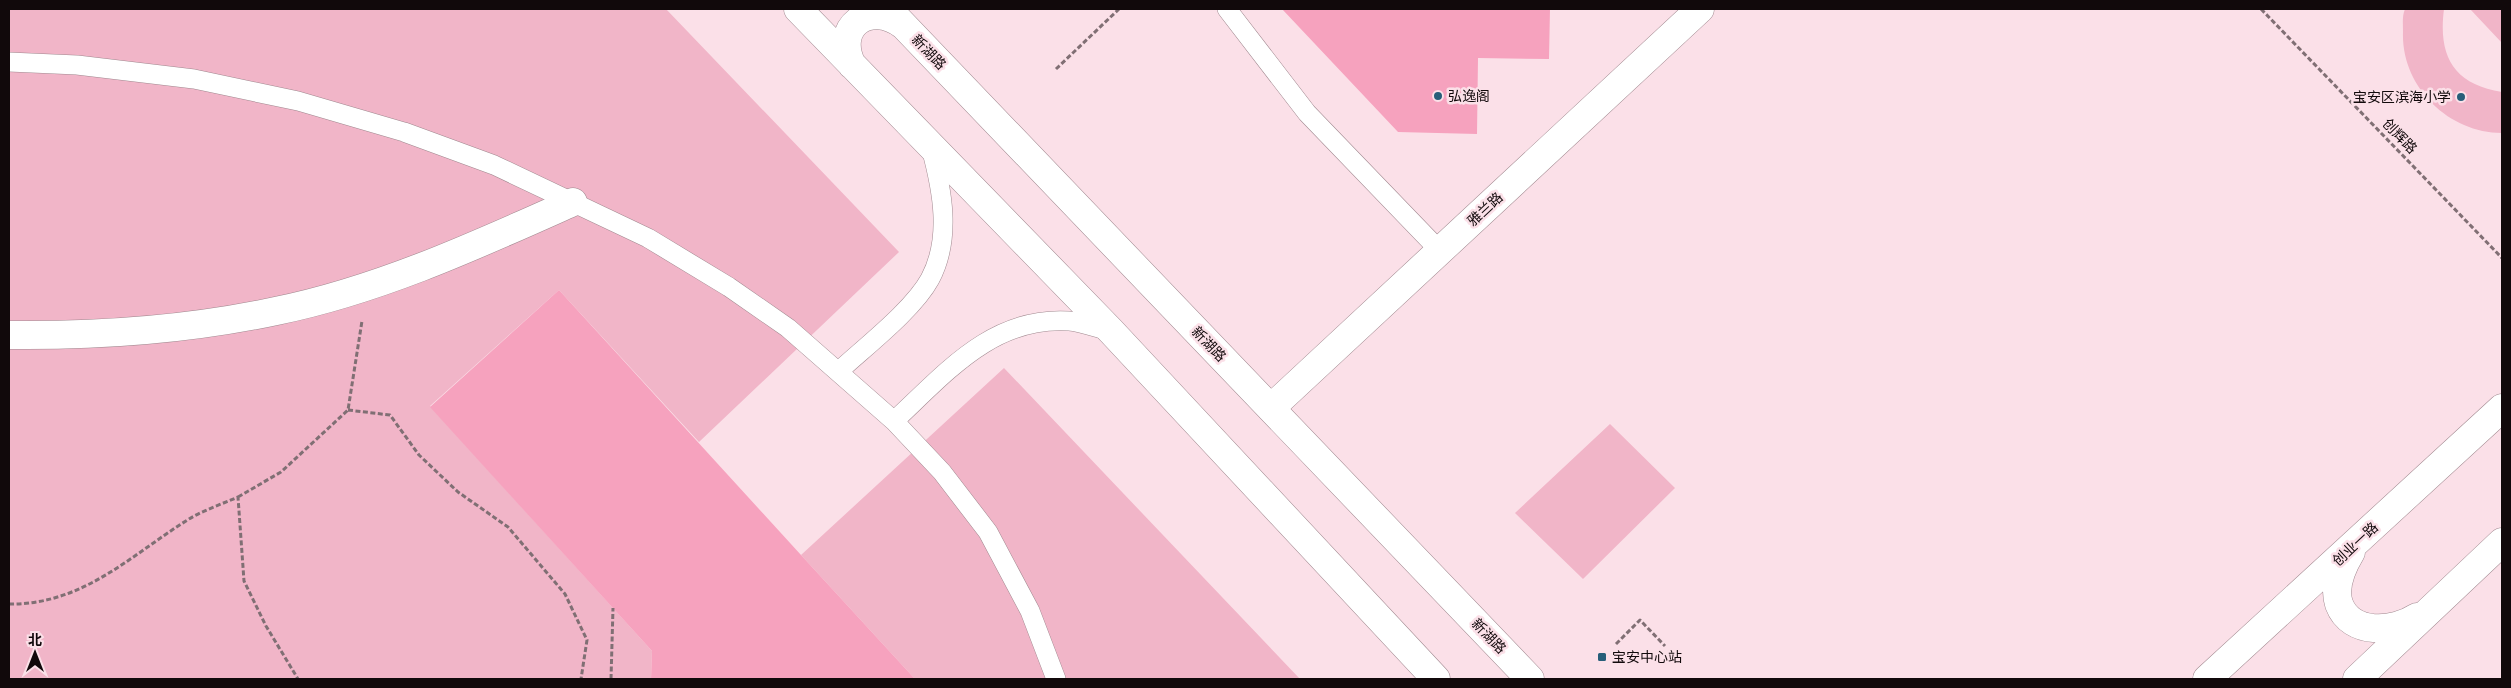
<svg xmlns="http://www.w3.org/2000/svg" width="2511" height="688" font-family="Inter,'Noto Sans SC',sans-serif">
<rect width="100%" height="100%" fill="#fbe0e8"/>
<path fill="#f1b5c8" d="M 9,9 L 666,9 L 899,252 L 699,442 L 559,290 L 430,406 L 652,651 L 651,679 L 9,679 Z
M 2405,9 L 2444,9 C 2438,56 2453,84 2502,92 L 2502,133 C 2448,133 2401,86 2403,32 C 2403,24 2402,16 2405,9 Z
M 2470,9 L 2502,9 L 2502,43 Z
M 1004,368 L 1300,679 L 915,679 L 801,555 Z
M 1610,424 L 1675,488 L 1583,579 L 1515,513 Z"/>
<path fill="#f6a2be" d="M 1282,9 L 1550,9 L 1549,59 L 1478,58 L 1477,134 L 1398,132 Z
M 559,290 L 801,555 L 915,679 L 651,679 L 652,651 L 430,407 Z"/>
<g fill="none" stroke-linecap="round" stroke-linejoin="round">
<defs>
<path id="service" d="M 1227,9 L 1307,113 L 1440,251
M 9,62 L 77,65 L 194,79 L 298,101 L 404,132 L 494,165 L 648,238 L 729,287 L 788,328 L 894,421 L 942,472 L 988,532 L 1030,611 L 1056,679
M 839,371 C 866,346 913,310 930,279 C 952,238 942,189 931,148
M 894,421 C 945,374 992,316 1069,321 C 1082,322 1097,328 1110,331"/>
<path id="pedestrian" d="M 9,335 C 98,336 188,330 276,311 C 379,290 477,245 573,202"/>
<path id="tertiary" d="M 1271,408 L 1700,9"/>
<path id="secondary" d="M 798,9 L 1111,331 L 1436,679
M 888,9 L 1530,679
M 852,65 C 833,27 869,0 903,25"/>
<path id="primary" d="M 2351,552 C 2342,567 2333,586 2339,604 C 2351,636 2394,632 2417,617
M 2207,679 L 2502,408
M 2357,679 L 2502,542"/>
</defs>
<use href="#service" stroke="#a0888f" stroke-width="20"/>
<use href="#pedestrian" stroke="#a0888f" stroke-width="29"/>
<use href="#tertiary" stroke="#a0888f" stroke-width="29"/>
<use href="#secondary" stroke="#a0888f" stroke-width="29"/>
<use href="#primary" stroke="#a0888f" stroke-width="29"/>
<path stroke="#806f74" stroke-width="3" stroke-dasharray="5 2.5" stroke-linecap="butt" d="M 2261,9 L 2502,258
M 1056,69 L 1119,9
M 348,410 L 390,415 L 419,455 L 458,492 L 508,527 L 565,594 L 587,640 L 581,679
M 238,497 L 281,472 L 348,410 L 362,321
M 9,604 C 83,605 131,555 189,519 C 204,510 222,504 238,497 L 244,581 L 266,626 L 298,679
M 1616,644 L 1640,620 L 1665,646
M 611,679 L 613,608"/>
<use href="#service" stroke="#fff" stroke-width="19"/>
<use href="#pedestrian" stroke="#fff" stroke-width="28"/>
<use href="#tertiary" stroke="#fff" stroke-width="28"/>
<use href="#secondary" stroke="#fff" stroke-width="28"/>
<use href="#primary" stroke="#fff" stroke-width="28"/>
</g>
<g fill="#275e79" stroke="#fbe0e8" stroke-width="2">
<circle cx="1438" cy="96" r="5"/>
<circle cx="2461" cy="97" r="5"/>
<rect x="1597" y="652" width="10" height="10" rx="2.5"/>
</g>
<g text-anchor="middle" stroke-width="5" stroke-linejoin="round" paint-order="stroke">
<g font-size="14" fill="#11090b" stroke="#fbe0e8">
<text transform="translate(929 52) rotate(46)" y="5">新湖路</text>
<text transform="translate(2400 136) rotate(46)" y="5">创辉路</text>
<text transform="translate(1485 209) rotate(-43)" y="5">雅兰路</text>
<text transform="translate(1209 344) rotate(46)" y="5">新湖路</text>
<text transform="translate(2355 544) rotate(-43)" y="5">创业一路</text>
<text transform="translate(1489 636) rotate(46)" y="5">新湖路</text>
</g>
<g font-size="14" fill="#11090b" stroke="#fbe0e8" text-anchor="start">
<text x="1448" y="101">弘逸阁</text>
<text x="2451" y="102" text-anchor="end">宝安区滨海小学</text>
<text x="1612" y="662">宝安中心站</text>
</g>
</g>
<rect width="2511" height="688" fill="none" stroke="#11090b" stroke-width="20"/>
<g transform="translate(35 653)" stroke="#fbe0e8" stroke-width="4" paint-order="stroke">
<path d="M0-4L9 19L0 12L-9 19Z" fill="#11090b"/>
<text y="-8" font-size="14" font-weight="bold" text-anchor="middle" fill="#11090b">北</text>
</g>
</svg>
